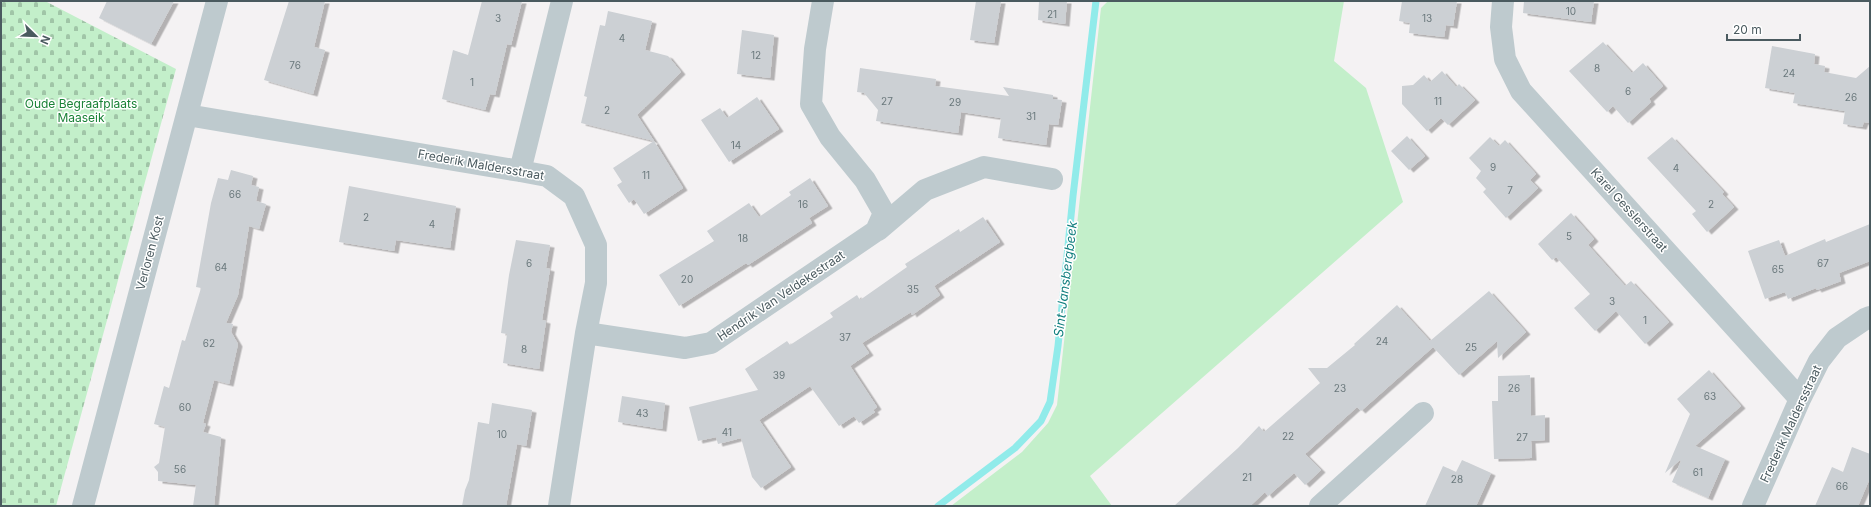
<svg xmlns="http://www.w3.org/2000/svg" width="1871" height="507" font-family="Inter,sans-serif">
<defs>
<pattern id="cemetery-stones" width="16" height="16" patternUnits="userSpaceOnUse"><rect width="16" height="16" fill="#c3efca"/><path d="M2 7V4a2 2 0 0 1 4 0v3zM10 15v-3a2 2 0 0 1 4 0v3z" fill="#a0c5a7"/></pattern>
<filter id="shadow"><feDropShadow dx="4.5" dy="2.5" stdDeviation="0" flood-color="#0004"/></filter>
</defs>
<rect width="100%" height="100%" fill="#f4f2f3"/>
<path fill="url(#cemetery-stones)" d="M 1,1 L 45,1 L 176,69 L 56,506 L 1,506 Z"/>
<path fill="#c3efca" d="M 1108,1 L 1344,1 L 1334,61 L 1366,88 L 1403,202 L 1090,476 L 1112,506 L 951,506 L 1022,452 L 1048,423 L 1057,405 L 1101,8 Z"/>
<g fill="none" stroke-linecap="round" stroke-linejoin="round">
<path stroke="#91ebea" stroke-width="7" d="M 938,506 L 1015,448 L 1041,421 L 1050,402 L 1058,346 L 1073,196 L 1096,1"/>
</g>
<path fill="#ccd0d4" filter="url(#shadow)" d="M 107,1 L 174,1 L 151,44 L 99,18 Z
M 289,1 L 325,1 L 314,47 L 325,50 L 313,94 L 264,80 Z
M 482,1 L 522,1 L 511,45 L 507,44 L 495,95 L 490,94 L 485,110 L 442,99 L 453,50 L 468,55 Z
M 976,1 L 1001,1 L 994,43 L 970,40 Z
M 1039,1 L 1067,1 L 1065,24 L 1038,20 Z
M 1402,1 L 1457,1 L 1453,26 L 1446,25 L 1444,37 L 1409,33 L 1410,23 L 1399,21 Z
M 1524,1 L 1594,1 L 1591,22 L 1523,13 Z
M 608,11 L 652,21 L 645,50 L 668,56 L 681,72 L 637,115 L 654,141 L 581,123 L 587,97 L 584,96 L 600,25 L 605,26 Z
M 742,30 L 774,35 L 770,78 L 737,74 Z
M 1603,42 L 1632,73 L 1643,63 L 1663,86 L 1649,99 L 1651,102 L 1628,123 L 1613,106 L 1607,112 L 1569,71 Z
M 1772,46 L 1815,54 L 1814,64 L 1825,66 L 1824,72 L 1856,78 L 1870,66 L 1870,123 L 1864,122 L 1862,127 L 1843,124 L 1845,111 L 1793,103 L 1795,93 L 1765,88 Z
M 860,68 L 936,79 L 935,86 L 1009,96 L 1003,87 L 1053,95 L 1053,99 L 1062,100 L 1058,125 L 1049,124 L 1046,145 L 998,138 L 1001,118 L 961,112 L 958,133 L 876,121 L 878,110 L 864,93 L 857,92 Z
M 1442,71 L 1456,87 L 1459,84 L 1475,100 L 1448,125 L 1441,118 L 1427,131 L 1402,104 L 1402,86 L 1413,85 L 1424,75 L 1430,82 Z
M 757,97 L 779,129 L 729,162 L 701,120 L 720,108 L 727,118 Z
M 1407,136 L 1425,156 L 1409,170 L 1391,151 Z
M 1490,137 L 1499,146 L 1505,140 L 1536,174 L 1530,180 L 1538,188 L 1506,218 L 1483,192 L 1486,189 L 1476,178 L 1481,171 L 1469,158 Z
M 1672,137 L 1724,192 L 1722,194 L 1734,207 L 1707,232 L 1692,214 L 1696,211 L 1647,158 Z
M 654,141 L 683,188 L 644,214 L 634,199 L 629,203 L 617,185 L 622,182 L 613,168 Z
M 231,170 L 253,176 L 251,185 L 259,187 L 256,201 L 266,204 L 259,229 L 249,226 L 238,295 L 226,323 L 233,324 L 231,332 L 238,344 L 229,384 L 214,380 L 203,423 L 206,424 L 203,432 L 221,437 L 214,506 L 193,506 L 196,485 L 158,481 L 158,472 L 154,467 L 159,463 L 165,427 L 154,424 L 164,386 L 169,388 L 182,340 L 185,341 L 201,288 L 196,287 L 211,203 L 218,178 L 228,180 Z
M 810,178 L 828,206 L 809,218 L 812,223 L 748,265 L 746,263 L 679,306 L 659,275 L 714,241 L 707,231 L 749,203 L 759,217 L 791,195 L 789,192 Z
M 349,186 L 456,206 L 450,248 L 396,240 L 394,251 L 339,242 Z
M 1571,213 L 1594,239 L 1588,245 L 1625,286 L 1631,281 L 1669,322 L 1645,344 L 1616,311 L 1595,331 L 1574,308 L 1590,294 L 1556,257 L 1552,260 L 1538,244 Z
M 983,217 L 1000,242 L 934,286 L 940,295 L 912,315 L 911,312 L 862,343 L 869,353 L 850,366 L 877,407 L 873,410 L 875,412 L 859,423 L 854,416 L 839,426 L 810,386 L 759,420 L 791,467 L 761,488 L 752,477 L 741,438 L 718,444 L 716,437 L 698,441 L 689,407 L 758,390 L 745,369 L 787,341 L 790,345 L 833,317 L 830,313 L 857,295 L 860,300 L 907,267 L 905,264 L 959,229 L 960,232 Z
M 1870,224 L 1870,261 L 1839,273 L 1841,281 L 1817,290 L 1816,288 L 1788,299 L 1785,292 L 1765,299 L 1748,251 L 1779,240 L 1785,256 L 1825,239 L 1826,242 Z
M 516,240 L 550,245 L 546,268 L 550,269 L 542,320 L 546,321 L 539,369 L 503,363 L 507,334 L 501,333 L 509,275 Z
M 1489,291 L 1526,332 L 1498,358 L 1497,341 L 1459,375 L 1433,347 L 1361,411 L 1357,407 L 1305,454 L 1321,470 L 1305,485 L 1294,473 L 1268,496 L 1265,492 L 1250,506 L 1174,506 L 1238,448 L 1259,426 L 1264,432 L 1320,383 L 1308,368 L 1327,368 L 1355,345 L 1354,344 L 1397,305 L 1430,341 Z
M 1709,370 L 1741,406 L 1695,446 L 1725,459 L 1708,498 L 1672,482 L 1681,461 L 1680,460 L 1665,473 L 1690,414 L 1677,399 Z
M 1530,375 L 1531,416 L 1545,415 L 1545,440 L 1531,441 L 1532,458 L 1494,459 L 1492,401 L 1498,401 L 1498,376 Z
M 622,396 L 665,403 L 662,429 L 618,422 Z
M 492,403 L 532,410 L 526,446 L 517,444 L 506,506 L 462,506 L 465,490 L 469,480 L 478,422 L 489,424 Z
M 1852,447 L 1870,454 L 1870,478 L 1858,506 L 1815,506 L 1832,467 L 1843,472 Z
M 1462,460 L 1491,473 L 1476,506 L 1425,506 L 1443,466 L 1456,472 Z"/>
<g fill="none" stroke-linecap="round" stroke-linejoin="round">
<path stroke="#becace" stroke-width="22" d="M 1503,1 L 1501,27 L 1505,59 L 1521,91 L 1800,399
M 187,115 L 520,171 L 547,176 L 574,196 L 596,245 L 596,283 L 586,333 L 559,506
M 520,171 L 562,1
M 878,230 L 925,190 L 984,167 L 1052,179
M 586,333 L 685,348 L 711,343 L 876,231 L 884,213 L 865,180 L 830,137 L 811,104 L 815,49 L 823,1
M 83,506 L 217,1
M 1320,506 L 1423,413
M 1753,506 L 1800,399 L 1819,361 L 1837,338 L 1865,319 L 1870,317"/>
</g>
<g text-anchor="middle" stroke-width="3" stroke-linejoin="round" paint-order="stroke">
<g font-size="10" fill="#6a787c">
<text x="1571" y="15">10</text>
<text x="1052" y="18">21</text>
<text x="498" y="22">3</text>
<text x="1427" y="22">13</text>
<text x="622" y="42">4</text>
<text x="756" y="59">12</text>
<text x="295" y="69">76</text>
<text x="1597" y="72">8</text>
<text x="1789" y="77">24</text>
<text x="472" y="86">1</text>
<text x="1628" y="95">6</text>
<text x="1851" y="101">26</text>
<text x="887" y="105">27</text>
<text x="1438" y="105">11</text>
<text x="955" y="106">29</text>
<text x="607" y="114">2</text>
<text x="1031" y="120">31</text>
<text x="736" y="149">14</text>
<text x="1493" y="171">9</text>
<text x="1676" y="172">4</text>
<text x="646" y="179">11</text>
<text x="1510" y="194">7</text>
<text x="235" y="198">66</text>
<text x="803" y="208">16</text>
<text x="1711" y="208">2</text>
<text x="366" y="221">2</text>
<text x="432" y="228">4</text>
<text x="1569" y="240">5</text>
<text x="743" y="242">18</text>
<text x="529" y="267">6</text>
<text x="1823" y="267">67</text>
<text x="221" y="271">64</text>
<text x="1778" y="273">65</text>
<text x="687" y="283">20</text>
<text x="913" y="293">35</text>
<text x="1612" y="305">3</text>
<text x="1645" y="324">1</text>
<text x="845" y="341">37</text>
<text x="1382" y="345">24</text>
<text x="209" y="347">62</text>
<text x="1471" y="351">25</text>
<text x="524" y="353">8</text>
<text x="779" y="379">39</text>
<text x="1340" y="392">23</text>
<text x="1514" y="392">26</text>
<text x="1710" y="400">63</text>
<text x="185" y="411">60</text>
<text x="642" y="417">43</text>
<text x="727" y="436">41</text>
<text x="502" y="438">10</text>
<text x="1288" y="440">22</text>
<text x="1522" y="441">27</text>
<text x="180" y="473">56</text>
<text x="1698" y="476">61</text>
<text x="1247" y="481">21</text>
<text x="1457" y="483">28</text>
<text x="1842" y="490">66</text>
</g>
<g font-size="12" fill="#1a8237" stroke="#fff">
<text x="81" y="108">Oude Begraafplaats<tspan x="81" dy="14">Maaseik</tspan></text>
</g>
<g font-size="12" fill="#4a5a5f" stroke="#fff">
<text transform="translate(481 165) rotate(10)" y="4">Frederik Maldersstraat</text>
<text transform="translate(1629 210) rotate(48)" y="4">Karel Gesslerstraat</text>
<text transform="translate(150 253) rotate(-75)" y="4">Verloren Kost</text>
<text transform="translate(781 296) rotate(-34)" y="4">Hendrik Van Veldekestraat</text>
<text transform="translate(1791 424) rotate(-65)" y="4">Frederik Maldersstraat</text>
</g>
<g font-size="13" font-style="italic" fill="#107e7e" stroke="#fff">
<text transform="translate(1065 279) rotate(-83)" y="5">Sint-Jansbergbeek</text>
</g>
</g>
<rect width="1871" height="507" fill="none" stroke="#4a5a5f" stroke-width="4"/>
<g transform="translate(36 36) rotate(113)" stroke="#ffffff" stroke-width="3" paint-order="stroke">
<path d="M0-3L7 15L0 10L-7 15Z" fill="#4a5a5f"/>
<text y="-6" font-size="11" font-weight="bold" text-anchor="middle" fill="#4a5a5f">N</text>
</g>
<path d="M1727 34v6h73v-6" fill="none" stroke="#4a5a5f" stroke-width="2"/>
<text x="1733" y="34" font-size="12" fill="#4a5a5f" stroke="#ffffff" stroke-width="3" paint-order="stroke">20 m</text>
</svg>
